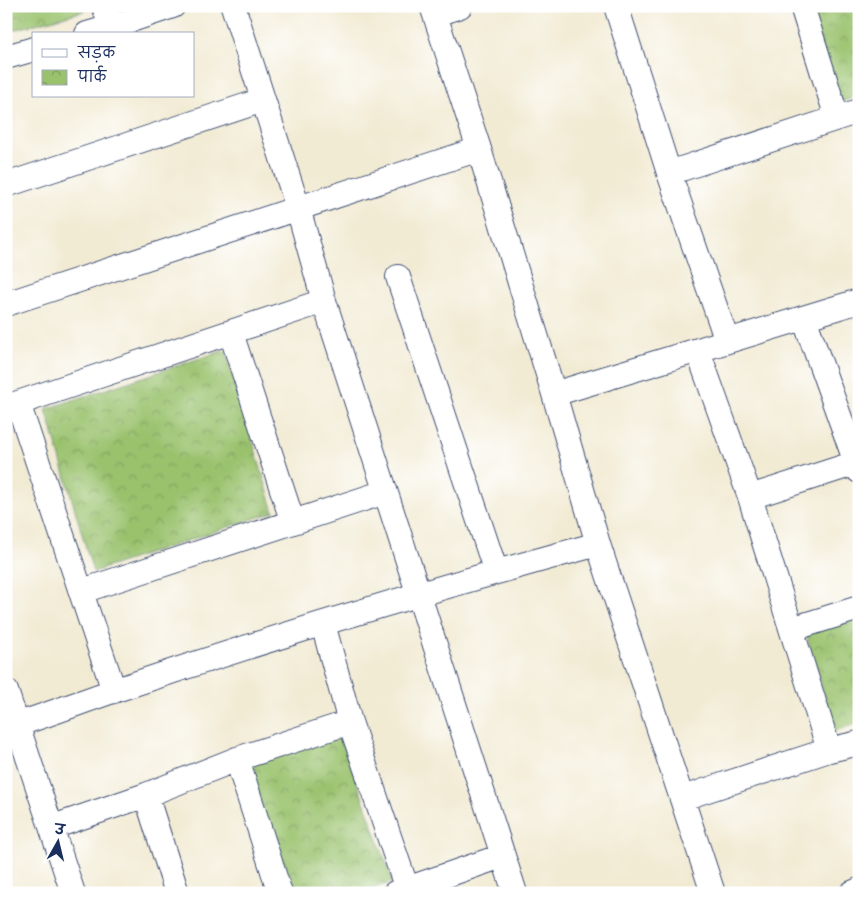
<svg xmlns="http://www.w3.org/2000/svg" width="865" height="899" font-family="Mynerve,'Playpen Sans Deva',sans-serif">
<defs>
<pattern id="park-crowns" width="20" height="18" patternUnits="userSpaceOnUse" patternTransform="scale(1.25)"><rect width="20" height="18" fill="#9ac26d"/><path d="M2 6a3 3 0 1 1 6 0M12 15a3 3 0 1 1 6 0" fill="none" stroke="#7d9e5d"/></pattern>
</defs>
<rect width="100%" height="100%" fill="#fff"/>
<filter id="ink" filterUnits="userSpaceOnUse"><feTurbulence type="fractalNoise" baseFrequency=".02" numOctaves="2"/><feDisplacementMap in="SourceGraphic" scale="10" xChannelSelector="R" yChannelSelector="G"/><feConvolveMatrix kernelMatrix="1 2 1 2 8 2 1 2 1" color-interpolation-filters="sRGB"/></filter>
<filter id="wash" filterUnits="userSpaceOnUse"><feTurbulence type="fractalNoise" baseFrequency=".0096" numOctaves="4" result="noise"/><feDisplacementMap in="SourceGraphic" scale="20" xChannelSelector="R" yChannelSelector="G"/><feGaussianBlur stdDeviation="1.12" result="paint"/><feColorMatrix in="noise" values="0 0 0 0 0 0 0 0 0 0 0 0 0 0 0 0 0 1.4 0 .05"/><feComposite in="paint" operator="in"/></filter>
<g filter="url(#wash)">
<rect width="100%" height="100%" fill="#f2ebd4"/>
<path fill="url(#park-crowns)" stroke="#5a7866" d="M 6,6 L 95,6 L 95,8 L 6,32 Z
M 808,6 L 859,6 L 859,96 L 838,103 Z
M 225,350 L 274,512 L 93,572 L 46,409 Z
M 859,616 L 859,723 L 835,731 L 805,630 Z
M 341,738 L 393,882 L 359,893 L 290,893 L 248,764 Z"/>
</g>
<g filter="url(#ink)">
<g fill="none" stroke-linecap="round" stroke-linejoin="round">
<defs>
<path id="minor" d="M 104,6 L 111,27 L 173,6
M 233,6 L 298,208 L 324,301 L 515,893
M 432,6 L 479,149
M 616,6 L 669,173 L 727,341
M 802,6 L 837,118
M 435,15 L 460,6
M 87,34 L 111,27
M 6,57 L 34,49
M 669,173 L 859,111
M 6,185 L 263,100
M 398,277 L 496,572
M 6,304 L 479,149 L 554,394
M 804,318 L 859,471
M 231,333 L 292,520
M 698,351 L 750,497 L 829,750
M 18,403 L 114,691
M 6,407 L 324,301
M 750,497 L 856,463
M 82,591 L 385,492
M 323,624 L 350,722 L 407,889
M 792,629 L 859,608
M 6,691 L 73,893
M 6,728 C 42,717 78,703 113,691 C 273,637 435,588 598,544
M 237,759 L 280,893
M 146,795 L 177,893
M 683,798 L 829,750 L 859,743
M 53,827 L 146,795 L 237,759 L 350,722
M 395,893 L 502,856
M 713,893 L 598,544 L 554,394 L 859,301
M 852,893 L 859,890"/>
</defs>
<use href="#minor" stroke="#3b4b70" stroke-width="26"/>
<use href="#minor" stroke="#fff" stroke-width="24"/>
</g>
</g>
<rect width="865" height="899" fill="none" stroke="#fff" stroke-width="25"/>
<rect x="32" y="32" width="162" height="65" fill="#ffffff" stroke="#a4acbf"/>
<rect x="42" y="49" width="25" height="8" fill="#ffffff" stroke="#a4acbf"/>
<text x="78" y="58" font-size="15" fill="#1b2f5e">सड़क</text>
<rect x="42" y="70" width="25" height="15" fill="url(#park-crowns)" stroke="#a4acbf"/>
<text x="78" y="82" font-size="15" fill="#1b2f5e">पार्क</text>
<g transform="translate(58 842) rotate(8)" stroke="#ffffff" stroke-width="4" paint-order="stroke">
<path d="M0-4L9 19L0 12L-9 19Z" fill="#1b2f5e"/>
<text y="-8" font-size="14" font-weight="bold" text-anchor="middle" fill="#1b2f5e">उ</text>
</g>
</svg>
